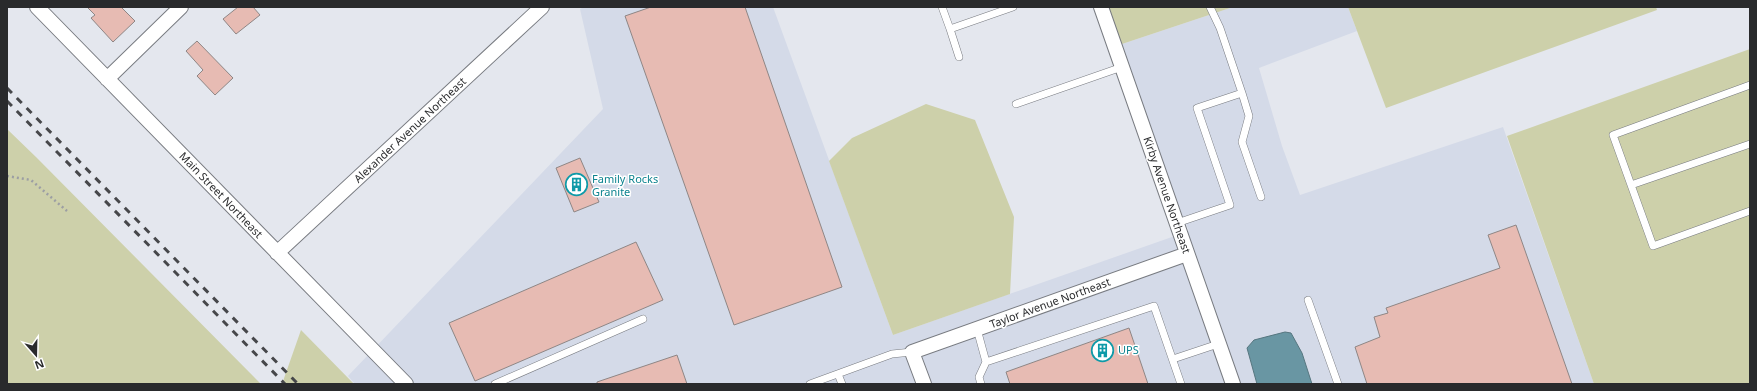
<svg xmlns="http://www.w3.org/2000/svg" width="1757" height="391" font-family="'Noto Sans',sans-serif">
<rect width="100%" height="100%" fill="#e4e7ee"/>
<path fill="#d4dae8" d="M 584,7 L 773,7 L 893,335 L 1189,231 L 1113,47 L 1233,7 L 1348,7 L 1357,31 L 1259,68 L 1282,146 L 1300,195 L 1503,127 L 1594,384 L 1312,384 L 1302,353 L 1247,348 L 1257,384 L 355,384 L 348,376 L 603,109 L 580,9 Z"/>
<path fill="#cdd0aa" d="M 1099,7 L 1233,7 L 1113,47 Z
M 1348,7 L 1656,7 L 1657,10 L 1386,108 Z
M 1750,49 L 1750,384 L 1594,384 L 1507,136 Z
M 926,104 L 975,120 L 1014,217 L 1010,294 L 893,335 L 829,161 L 852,138 Z
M 7,129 L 36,157 L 261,384 L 7,384 Z
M 301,330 L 354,384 L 282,384 Z"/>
<path fill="#6996a3" stroke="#56767f" d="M 1285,332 L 1291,333 L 1302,353 L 1312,384 L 1257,384 L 1247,348 L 1254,340 Z"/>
<path fill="#e7bbb3" stroke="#8e8685" d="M 87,7 L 121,7 L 135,21 L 113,42 L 91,18 L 95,15 Z
M 238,7 L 253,7 L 260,15 L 236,34 L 223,19 Z
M 651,7 L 745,7 L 842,287 L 734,325 L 625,16 Z
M 197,41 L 233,78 L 215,95 L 197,76 L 203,70 L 186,51 Z
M 580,158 L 599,202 L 574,212 L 556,168 Z
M 1516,225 L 1572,384 L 1367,384 L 1355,347 L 1380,337 L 1374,317 L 1388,313 L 1386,308 L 1500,268 L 1488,235 Z
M 636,242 L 663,300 L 475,381 L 449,323 Z
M 1129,328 L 1148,384 L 1010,384 L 1006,372 Z
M 677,355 L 687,384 L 597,384 L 597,382 Z"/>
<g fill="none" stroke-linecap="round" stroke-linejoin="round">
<defs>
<path id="lane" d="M 942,7 L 950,29 L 1013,7
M 1210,7 L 1220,28 L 1242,93
M 950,29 L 959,57
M 1750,85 L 1613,135 L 1653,246 L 1750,211
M 1016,104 L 1122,67
M 1631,185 L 1750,144
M 1177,223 L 1230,205 L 1197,108 L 1242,93 L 1249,116 L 1242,142 L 1261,197
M 1308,300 L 1338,384
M 977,329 L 986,362 L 979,377 L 981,384
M 1173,359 L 1218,344
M 986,362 L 1154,306 L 1181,384
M 838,374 L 842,384
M 495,384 L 643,319
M 810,384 L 892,354 L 912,352"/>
<path id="street" d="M 37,7 L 406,384
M 1101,7 L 1233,384
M 107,79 L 181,7
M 277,253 L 542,7
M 924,384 L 912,352 L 1187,254"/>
</defs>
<use href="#lane" stroke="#787b81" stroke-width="8"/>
<use href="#street" stroke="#787b81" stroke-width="16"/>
<path stroke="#9c9ea3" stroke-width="2.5" stroke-dasharray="2 3" stroke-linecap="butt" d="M 7,176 L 31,180 L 67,211"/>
<use href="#lane" stroke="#fff" stroke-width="7"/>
<use href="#street" stroke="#fff" stroke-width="14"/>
<path stroke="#46474a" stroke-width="3" stroke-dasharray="7 7" stroke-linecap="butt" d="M 7,88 L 298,384
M 7,101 L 285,384"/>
</g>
<defs>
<symbol id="building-ring" viewBox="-11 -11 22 22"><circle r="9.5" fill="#fff" stroke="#0f9aa8" stroke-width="1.5"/><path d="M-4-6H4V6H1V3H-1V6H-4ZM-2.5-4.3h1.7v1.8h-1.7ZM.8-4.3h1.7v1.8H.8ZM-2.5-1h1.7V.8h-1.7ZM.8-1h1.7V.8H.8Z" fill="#0f9aa8"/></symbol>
</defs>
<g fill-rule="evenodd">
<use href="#building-ring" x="564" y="172" width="25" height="25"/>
<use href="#building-ring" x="1090" y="338" width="25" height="25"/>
</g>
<g text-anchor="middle" stroke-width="3" stroke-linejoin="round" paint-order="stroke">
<g font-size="11" fill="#292a2c" stroke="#fff">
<text transform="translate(410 130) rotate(-43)" y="4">Alexander Avenue Northeast</text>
<text transform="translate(221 195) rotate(46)" y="4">Main Street Northeast</text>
<text transform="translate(1167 195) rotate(71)" y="4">Kirby Avenue Northeast</text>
<text transform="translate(1050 303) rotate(-20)" y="4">Taylor Avenue Northeast</text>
</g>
<g font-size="11" fill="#0d838f" stroke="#fff" text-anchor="start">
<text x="592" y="183">Family Rocks<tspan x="592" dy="13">Granite</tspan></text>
<text x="1118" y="354">UPS</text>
</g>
</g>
<rect width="1757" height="391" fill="none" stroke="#292a2c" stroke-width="16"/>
<g transform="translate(36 355) rotate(160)" stroke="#ffffff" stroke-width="3" paint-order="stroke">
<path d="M0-3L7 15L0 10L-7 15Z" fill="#292a2c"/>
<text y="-6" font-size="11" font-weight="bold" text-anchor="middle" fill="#292a2c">N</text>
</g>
</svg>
